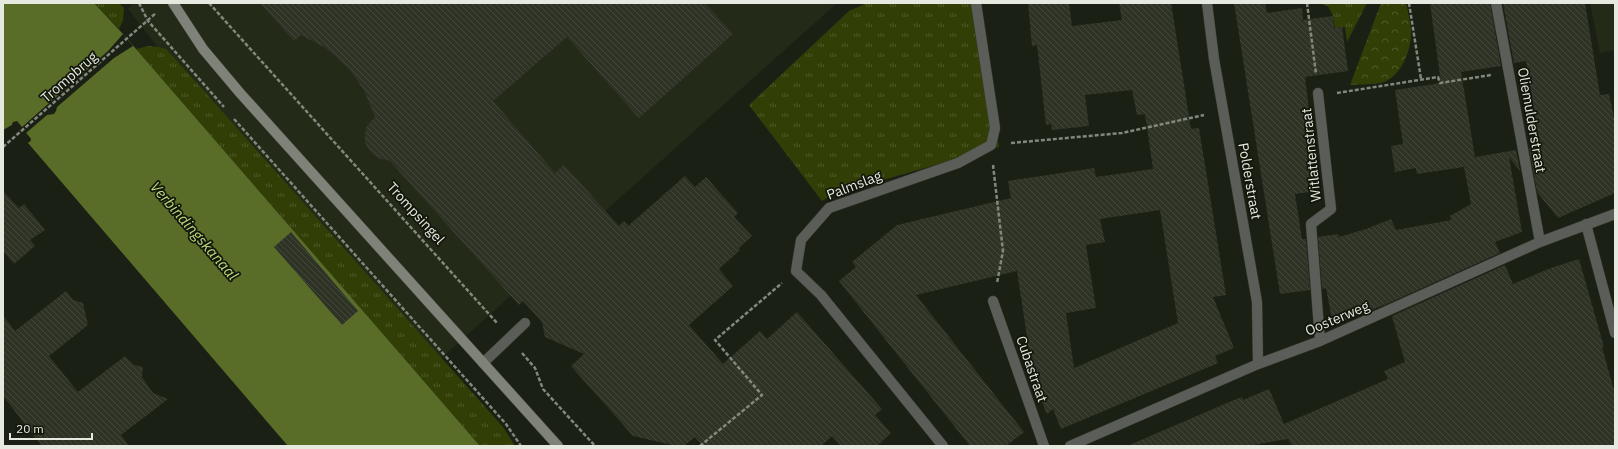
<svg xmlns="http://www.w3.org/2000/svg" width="1618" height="449" font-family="'IBM Plex Sans',sans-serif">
<defs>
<pattern id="grass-tufts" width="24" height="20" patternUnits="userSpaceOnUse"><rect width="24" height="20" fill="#313f07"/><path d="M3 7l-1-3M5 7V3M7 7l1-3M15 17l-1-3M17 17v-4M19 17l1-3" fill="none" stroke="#4f5b2b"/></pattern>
<pattern id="park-crowns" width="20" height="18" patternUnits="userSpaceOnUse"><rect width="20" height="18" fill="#313f07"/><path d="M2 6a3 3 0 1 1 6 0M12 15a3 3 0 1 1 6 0" fill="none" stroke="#4f5b2b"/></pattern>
<pattern id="building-back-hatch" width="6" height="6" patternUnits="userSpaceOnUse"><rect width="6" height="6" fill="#2e3326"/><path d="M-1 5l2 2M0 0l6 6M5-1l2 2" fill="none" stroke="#42473b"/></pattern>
</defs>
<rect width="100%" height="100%" fill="#1b2014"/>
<path fill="#242a18" d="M 133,3 L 837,3 L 417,380 L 128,9 Z
M 1590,3 L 1615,3 L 1615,50 L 1600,53 Z"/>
<path fill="url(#grass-tufts)" d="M 94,3 L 119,3 L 124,8 L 123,20 L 119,29 Z
M 867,3 L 976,3 L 999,147 L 833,194 L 822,201 L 749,105 L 849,11 Z
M 1319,3 L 1367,3 L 1347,42 L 1345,27 L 1335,28 L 1333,16 L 1328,6 Z
M 149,46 L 159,47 L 166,49 L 195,81 L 503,427 L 515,446 L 480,446 L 136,49 Z"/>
<path fill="url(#park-crowns)" d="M 1381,3 L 1406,3 C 1408,12 1410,21 1411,30 C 1412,49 1402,75 1384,82 C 1375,85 1359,84 1350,85 Z"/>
<path fill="#596d29" d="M 3,3 L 94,3 L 123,34 L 480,446 L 288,446 L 28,143 L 31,139 L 17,122 L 3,130 Z"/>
<path fill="#1b2014" d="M 123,34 L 133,46 L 114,58 L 57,107 L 56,111 L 54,114 L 47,115 L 26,133 L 31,139 L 30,142 L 26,141 L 29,140 L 15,123 L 14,127 L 12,124 L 13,122 L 17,121 L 22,127 L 108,51 Z"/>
<path fill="url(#building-back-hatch)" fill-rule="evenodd" d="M 260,3 L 705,3 L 733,34 L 639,118 L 567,37 L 493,101 L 555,173 L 564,165 L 619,226 L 624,221 L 628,226 L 685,176 L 695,187 L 706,177 L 738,213 L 734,217 L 752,236 L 739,248 L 740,250 L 719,269 L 733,286 L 689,325 L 723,364 L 760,331 L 767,339 L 797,312 L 882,409 L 875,415 L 891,433 L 877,446 L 841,446 L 832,436 L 821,446 L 703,446 L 695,437 L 684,446 L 676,446 L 633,436 L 571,366 L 584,354 L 545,337 L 542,322 L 523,301 L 519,305 L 390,161 L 381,159 L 374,155 L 368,149 L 365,142 L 365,134 L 367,126 L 375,117 L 364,90 L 349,69 L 326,48 L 301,35 L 294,41 Z
M 1028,3 L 1069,3 L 1072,26 L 1122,20 L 1119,3 L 1171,3 L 1191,129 L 1199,128 L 1226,295 L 1213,297 L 1234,348 L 1215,356 L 1218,363 L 1061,429 L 1053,409 L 1047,414 L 1029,373 L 1031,372 L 1026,344 L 1028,343 L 1017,271 L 916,295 L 1024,432 L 1006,446 L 970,446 L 839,281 L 856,267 L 852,262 L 897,225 L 1011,198 L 1008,181 L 1094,168 L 1096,177 L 1153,169 L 1145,114 L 1137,115 L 1132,90 L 1085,95 L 1089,126 L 1052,130 L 1051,124 L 1046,125 L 1037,45 L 1032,46 ZM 1160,210 L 1178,323 L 1074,368 L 1066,313 L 1096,308 L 1086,245 L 1105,242 L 1100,219 Z
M 1234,3 L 1265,3 L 1267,13 L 1302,8 L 1303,20 L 1333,16 L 1334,28 L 1342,27 L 1348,71 L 1305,77 L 1310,119 L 1306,120 L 1318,191 L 1295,194 L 1302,239 L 1306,239 L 1310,290 L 1280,294 Z
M 1430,3 L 1490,3 L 1501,66 L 1461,72 L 1475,157 L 1516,150 L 1520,171 L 1509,157 L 1522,232 L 1495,242 L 1500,253 L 1389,303 L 1333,325 L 1326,288 L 1322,289 L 1318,237 L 1338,234 L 1339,237 L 1366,229 L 1391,219 L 1396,230 L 1451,220 L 1450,216 L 1471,204 L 1464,167 L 1417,174 L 1416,168 L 1395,172 L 1391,146 L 1403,144 L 1395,90 L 1441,83 Z
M 1503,3 L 1585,3 L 1600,95 L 1609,94 L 1615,122 L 1615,193 L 1558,218 L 1537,192 L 1529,148 L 1540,146 L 1526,61 L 1514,63 Z
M 3,191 L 19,208 L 24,204 L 45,230 L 30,240 L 35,246 L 14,264 L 3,251 Z
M 291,232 L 358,311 L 342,325 L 274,247 Z
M 1579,259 L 1604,347 L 1602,347 L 1615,394 L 1615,446 L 1292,446 L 1288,439 L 1247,446 L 1127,446 L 1234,400 L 1242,397 L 1243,400 L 1269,389 L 1284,424 L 1388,379 L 1384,371 L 1405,362 L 1392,316 L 1505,265 L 1513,284 L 1551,268 Z
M 66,291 L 73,300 L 83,303 L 88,325 L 49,356 L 78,392 L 125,356 L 134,365 L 143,367 L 142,377 L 153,393 L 168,399 L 121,435 L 129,446 L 42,446 L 3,396 L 3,315 L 15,331 Z"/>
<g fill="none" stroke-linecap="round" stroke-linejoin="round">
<defs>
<path id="lane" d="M 483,363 L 525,323"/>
<path id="street" d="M 1207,3 L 1214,59 L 1257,302 L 1258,364
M 1496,3 L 1540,242
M 1318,93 L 1331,209 L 1311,224 L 1320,341
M 1586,224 L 1615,333
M 993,301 L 1044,446
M 943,446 L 821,295 L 796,271 L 801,240 L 829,208 L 958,163 L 991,145 L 995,128 L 976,3
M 1070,446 L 1258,364 L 1320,341 L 1540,242 L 1615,214"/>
<path id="secondary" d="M 173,3 L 203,49 L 240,93 L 558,446"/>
</defs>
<use href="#lane" stroke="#373c31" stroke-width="11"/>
<use href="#street" stroke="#373c31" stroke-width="11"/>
<use href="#secondary" stroke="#373c31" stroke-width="11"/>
<path stroke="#83887e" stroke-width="2.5" stroke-dasharray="4 2" stroke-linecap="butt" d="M 139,3 L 148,21 L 224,107
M 209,3 L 497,323
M 1307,3 L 1316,74
M 1409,3 L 1421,79
M 1337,93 L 1438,77 L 1440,83 L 1491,75
M 234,119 L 506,424 L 521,446
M 1011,143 L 1122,133 L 1204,115
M 3,147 L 156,13
M 993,165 L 1003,251 L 997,283
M 522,353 L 535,368 L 543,389 L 595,446
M 700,446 L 762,395 L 715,340 L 782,283"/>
<use href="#lane" stroke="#5b5e58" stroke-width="10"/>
<use href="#street" stroke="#5b5e58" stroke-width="10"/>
<use href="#secondary" stroke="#7f8278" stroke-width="10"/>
</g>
<g text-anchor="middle" stroke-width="3.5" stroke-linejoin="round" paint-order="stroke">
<g font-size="14" fill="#e5e9e0" stroke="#12160b">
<text transform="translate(69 77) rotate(-41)" y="5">Trompbrug</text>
<text transform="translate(1532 120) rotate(80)" y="5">Oliemulderstraat</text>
<text transform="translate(1311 155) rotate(-96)" y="5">Witlattenstraat</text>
<text transform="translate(1250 181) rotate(80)" y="5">Polderstraat</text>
<text transform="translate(854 185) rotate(-21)" y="5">Palmslag</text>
<text transform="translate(416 213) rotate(48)" y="5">Trompsingel</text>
<text transform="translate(1337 318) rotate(-23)" y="5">Oosterweg</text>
<text transform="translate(1032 369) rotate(71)" y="5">Cubastraat</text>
</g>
<g font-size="15" font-style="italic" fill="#bcdb7c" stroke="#12160b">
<text transform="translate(194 231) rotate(49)" y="5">Verbindingskanaal</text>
</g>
</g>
<rect width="1618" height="449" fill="none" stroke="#e5e9e0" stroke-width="8"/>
<path d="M10 433v6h82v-6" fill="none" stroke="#e5e9e0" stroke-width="2"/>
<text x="16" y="433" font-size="12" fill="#e5e9e0" stroke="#12160b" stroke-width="3" paint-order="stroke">20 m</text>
</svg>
